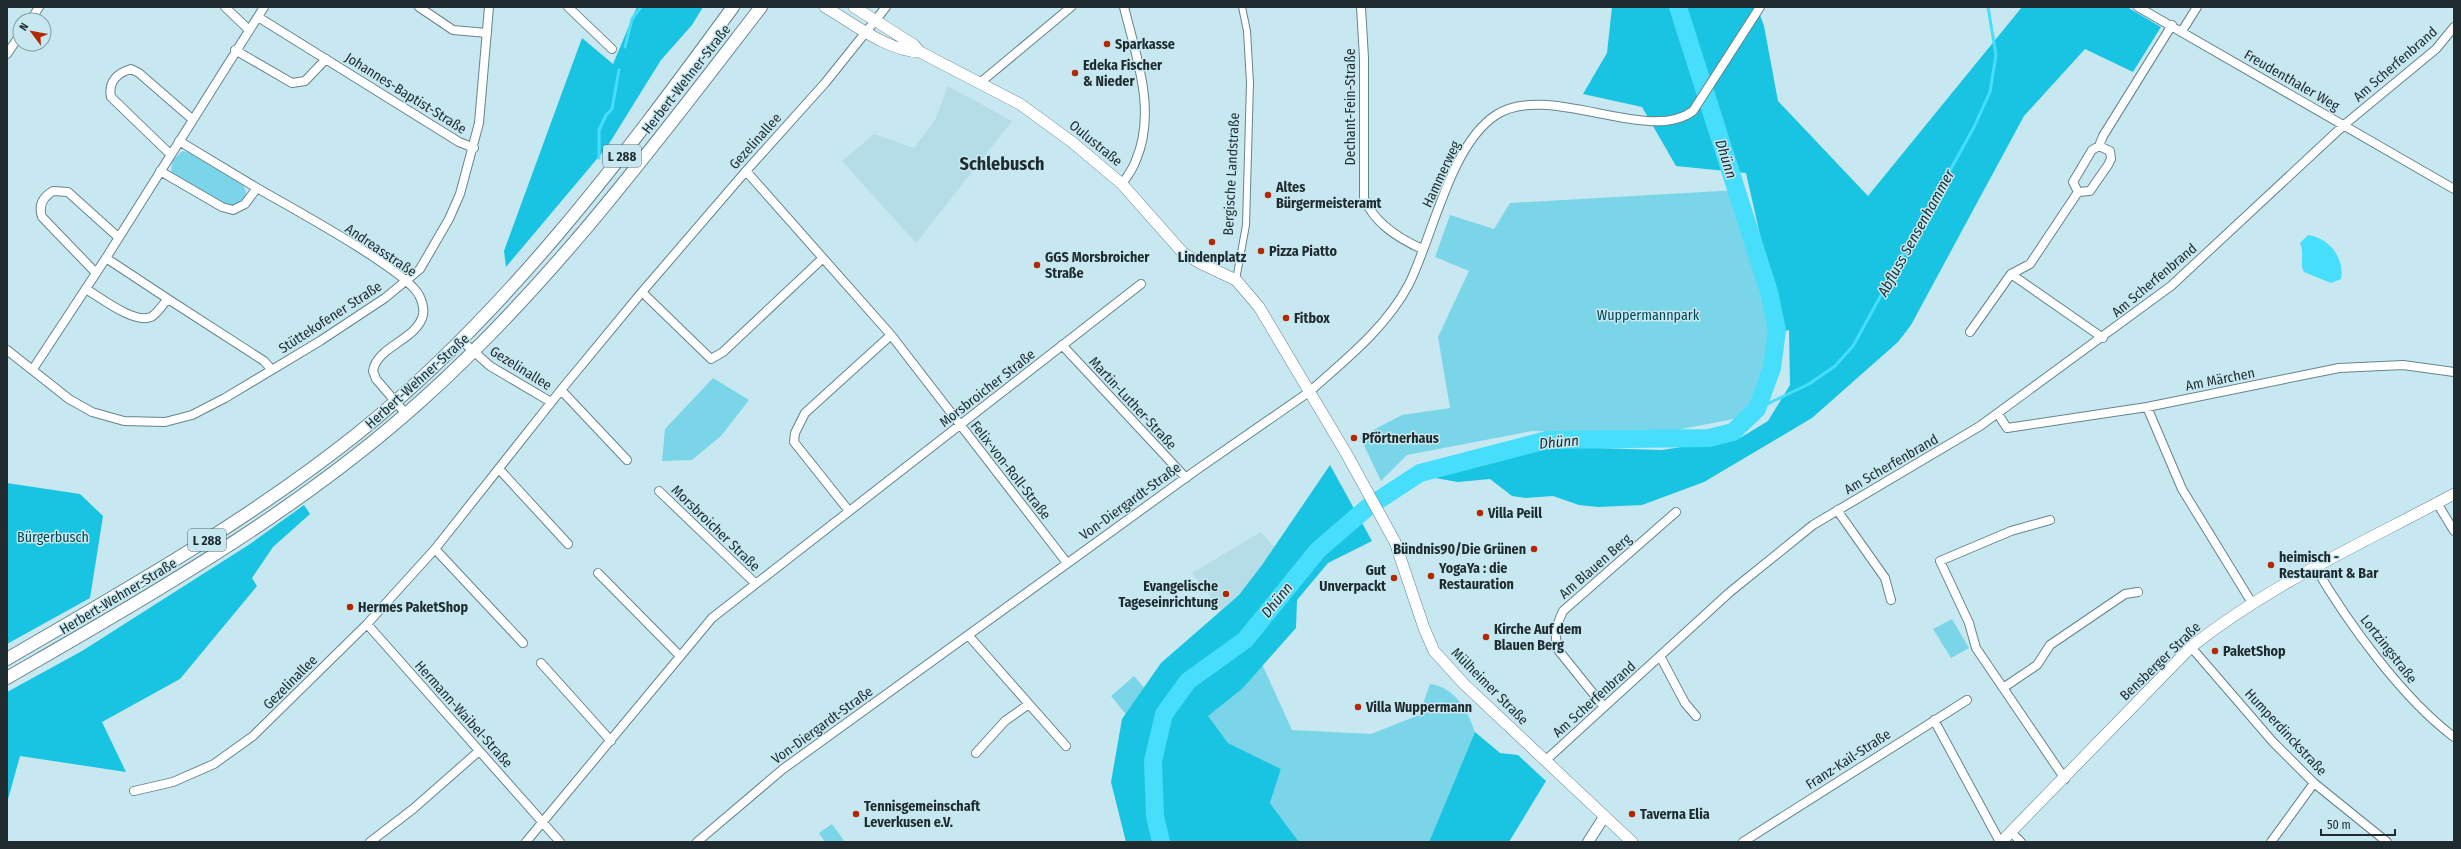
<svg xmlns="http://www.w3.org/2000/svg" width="2461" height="849" font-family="'Fira Sans Condensed',sans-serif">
<rect width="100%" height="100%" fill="#c7e8f0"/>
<path fill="#b4dde7" d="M 948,86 L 1012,121 L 916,243 L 842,161 L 874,134 L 914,148 L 935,120 Z
M 1261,532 L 1278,551 L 1226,616 L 1192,573 Z"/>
<path fill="#7bd5e9" d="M 182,151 L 188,152 L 243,185 C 252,198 239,206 228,206 L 171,173 L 172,161 Z
M 1738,190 L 1768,299 L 1776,361 L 1744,417 L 1661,433 L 1532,431 L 1407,455 L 1381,481 L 1360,437 L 1402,415 L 1450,408 L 1438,337 L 1469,271 L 1435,257 L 1450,215 L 1494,229 L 1510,203 Z
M 713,378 L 749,400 L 721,436 L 692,460 L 662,461 L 665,429 Z
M 1952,619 L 1969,648 L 1951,658 L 1933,629 Z
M 1262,664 L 1292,730 L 1371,734 L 1419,715 L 1430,684 C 1455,687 1468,711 1475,732 L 1429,842 L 1299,842 L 1270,803 L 1281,769 L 1228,743 L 1207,716 L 1242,689 Z
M 1134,676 L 1145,689 L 1129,718 L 1111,696 Z
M 832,824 L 845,842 L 825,842 L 819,833 Z"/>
<path fill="#18c4e1" d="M 637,7 L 703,7 L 692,25 L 661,60 L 607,147 L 506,267 L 504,251 L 582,38 L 613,64 Z
M 1612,7 L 1757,7 L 1764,26 L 1778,101 L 1868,196 L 2022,7 L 2127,7 L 2161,27 L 2133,72 L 2085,49 L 2024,116 L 1911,325 L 1898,342 L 1812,418 L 1704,482 L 1642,505 L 1598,507 L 1579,505 L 1553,496 L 1526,498 L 1512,496 L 1490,479 L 1458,482 L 1429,477 L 1428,469 L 1527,446 L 1662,450 L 1740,438 L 1768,421 L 1790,385 L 1789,330 L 1782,332 L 1746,173 L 1676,166 L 1642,107 L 1583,94 L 1607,53 Z
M 1330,465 L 1372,541 L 1328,563 L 1297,600 L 1296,628 L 1242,689 L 1208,716 L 1228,743 L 1281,769 L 1270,803 L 1299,842 L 1126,842 L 1111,782 L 1122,719 L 1161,663 L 1239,595 L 1262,565 Z
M 7,483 L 80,494 L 103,516 L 90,598 L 7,644 Z
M 304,505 L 310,514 L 273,547 L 252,578 L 257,586 L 180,679 L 102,722 L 126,772 L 20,756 L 7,803 L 7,692 L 82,651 L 250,544 Z
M 1475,732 L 1500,753 L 1518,755 L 1546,781 L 1509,842 L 1429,842 Z"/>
<path fill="#47defc" d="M 2308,235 C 2329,238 2345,258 2341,279 L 2331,283 L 2304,272 C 2299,262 2305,254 2300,243 Z"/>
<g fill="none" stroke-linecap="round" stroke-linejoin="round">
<path stroke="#47defc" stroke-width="3" d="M 625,47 L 632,19 L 641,7
M 599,158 L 599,130 L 606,115 L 612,109 L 619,70
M 1757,409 L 1809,384 L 1835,366 L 1853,346 L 1974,127 L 1990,92 L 1996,55 L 1988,7"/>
<path stroke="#47defc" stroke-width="18" d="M 1161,842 L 1155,816 L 1153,761 L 1164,714 L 1188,681 L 1245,640 L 1318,550 L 1368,507 L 1420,473 L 1547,440 L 1709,438 L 1733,432 L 1757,409 L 1772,368 L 1777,330 L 1769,292 L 1678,7"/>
<defs>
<path id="pedestrian" d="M 1236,280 L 1246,225 L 1250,83 L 1247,31 L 1242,7"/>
<path id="minor" d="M 225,7 L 248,29
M 419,7 L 453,30 L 487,33
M 568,7 L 612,49
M 1361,7 L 1364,58 L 1364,198 C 1374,223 1398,238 1422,249
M 2138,7 L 2454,189
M 258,17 L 459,142 L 474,148
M 31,20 L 39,7
M 2182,31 L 2197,7
M 235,50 L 292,83 L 305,81 L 326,59
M 7,54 L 20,35
M 981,82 L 1071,7
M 2099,146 L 2103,136 L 2172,25
M 2099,146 L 2110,151 L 2111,159 L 2108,165 L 2090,191 L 2078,192 L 2073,182 L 2092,150 Z
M 170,154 L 111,97 C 108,82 117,73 131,69 L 139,73 L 192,119
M 160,171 L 222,207 L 233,210 L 245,204 L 257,188 L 179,141
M 746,171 L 891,335 L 1067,563
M 1122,184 C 1127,177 1133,169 1136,160 C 1157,111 1136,56 1124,7
M 257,188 C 288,206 405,269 419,295 C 422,301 424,309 423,315 C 417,340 377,346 373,371 L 376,379 L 406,414
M 2078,192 L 2030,264 L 2011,274 L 2103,338
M 96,273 L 42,217 C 38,205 43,197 53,191 L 68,192 L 118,237
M 86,289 C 101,298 134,324 151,317 C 157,314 163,304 168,299 L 106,258
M 642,292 L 711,359 L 723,352 L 823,258
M 168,299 L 264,361 L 271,369
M 1970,332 L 2011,274
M 461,340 L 490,366 L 551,402
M 1062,345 L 1186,478
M 7,350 L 69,399 L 92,412 L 124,421 L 165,422 L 192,415 L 225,398 L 320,341 L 385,298 L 420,269 L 449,219 L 460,194 L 479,123 L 489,7
M 33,369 L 106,258 L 264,7
M 561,390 L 627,460
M 2147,407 L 2182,489 L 2252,603
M 1998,414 L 2007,428 L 2147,407 L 2339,368 L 2403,365 L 2454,372
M 499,469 L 568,544
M 659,491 L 755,583
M 2437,503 L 2454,531
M 1837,510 L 1885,578 L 1891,600
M 849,511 L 794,442 L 795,433 L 805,413 L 891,335
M 2050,520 L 2011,531 L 1940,561 L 1969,623 L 1976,648 L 2065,779
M 435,549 L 523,643
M 2315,567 C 2348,623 2402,698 2454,737
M 598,573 L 680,656
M 367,624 L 560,842
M 968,635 L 1066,746
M 2191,647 L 2273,742 L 2314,783 L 2387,842
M 1660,656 L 1685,703 L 1696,716
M 541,663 L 611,741
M 2003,688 L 2037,665 L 2050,645 L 2125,594 L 2138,592
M 1604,707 L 1559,651 C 1553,635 1556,626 1563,611 L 1676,512
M 1934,720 L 2000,842
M 976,753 L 1005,721 L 1029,704
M 1546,760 L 1730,592 L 1813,525 L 1980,426 L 2171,286 L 2344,125 L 2436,49 L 2454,27
M 134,791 L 173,782 L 214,764 L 253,736 L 367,624 L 435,549 L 561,390 L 642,292 L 746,171 L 825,83 L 886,7
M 2011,832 L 2021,842
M 370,842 L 413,809 L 479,751
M 526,842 L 712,618 L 1141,284
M 697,842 L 783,769 L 1195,471 L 1309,392 C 1345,360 1386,328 1409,284 C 1433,236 1450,145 1496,115 C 1548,81 1648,145 1693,111 L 1760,7
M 1743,842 L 1967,700
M 2271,842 L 2314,783"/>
<path id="tertiary" d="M 1588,842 L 1604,817"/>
<path id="secondary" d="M 825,7 C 853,23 887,51 920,52
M 854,7 L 914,45 L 920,52 L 1020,104 L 1072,142 L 1122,184 L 1183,253 L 1202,264 L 1236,280 L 1259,307 L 1346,453 L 1395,542 L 1424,628 L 1434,651 L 1464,684 L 1632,842
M 2001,842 L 2191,647 C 2270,584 2365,542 2454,494"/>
<path id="primary" d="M 7,659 C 127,589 248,521 357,434 C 506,314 621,160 733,7
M 7,678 C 152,594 298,512 423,399 C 552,283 656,143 761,7"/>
</defs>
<use href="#pedestrian" stroke="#66848b" stroke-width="8"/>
<use href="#minor" stroke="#66848b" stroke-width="10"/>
<use href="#tertiary" stroke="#66848b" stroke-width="12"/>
<use href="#secondary" stroke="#66848b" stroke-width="12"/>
<use href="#primary" stroke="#66848b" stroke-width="14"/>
<use href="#pedestrian" stroke="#fff" stroke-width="6"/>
<use href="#minor" stroke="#fff" stroke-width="8"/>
<use href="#tertiary" stroke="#fff" stroke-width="10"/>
<use href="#secondary" stroke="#fff" stroke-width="11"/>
<use href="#primary" stroke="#fff" stroke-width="12"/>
</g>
<g fill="#b32701" stroke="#c7e8f0" stroke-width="1.5">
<circle cx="1107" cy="44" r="4"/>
<circle cx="1075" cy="73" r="4"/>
<circle cx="1268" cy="195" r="4"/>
<circle cx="1212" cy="242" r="4"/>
<circle cx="1261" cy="251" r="4"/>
<circle cx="1037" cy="265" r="4"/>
<circle cx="1286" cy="318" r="4"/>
<circle cx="1354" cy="438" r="4"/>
<circle cx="1480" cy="513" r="4"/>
<circle cx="1534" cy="549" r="4"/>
<circle cx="2271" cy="565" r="4"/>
<circle cx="1431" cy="576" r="4"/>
<circle cx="1394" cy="578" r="4"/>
<circle cx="1226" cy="594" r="4"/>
<circle cx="350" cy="607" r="4"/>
<circle cx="1486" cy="637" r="4"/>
<circle cx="2215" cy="651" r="4"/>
<circle cx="1358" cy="707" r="4"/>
<circle cx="856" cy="814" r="4"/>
<circle cx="1632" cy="814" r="4"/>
</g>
<g text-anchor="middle" stroke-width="3" stroke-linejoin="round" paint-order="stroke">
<g fill="#c7e8f0" stroke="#516468" stroke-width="1">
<rect x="603" y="145" width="38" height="22" rx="3"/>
<rect x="188" y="529" width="38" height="22" rx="3"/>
</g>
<g font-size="13" font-weight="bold" fill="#1f2b2e">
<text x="622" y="161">L 288</text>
<text x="207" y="545">L 288</text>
</g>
<g font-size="14" font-weight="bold" fill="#1f2b2e" stroke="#c7e8f0" text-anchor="start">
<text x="1115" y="49">Sparkasse</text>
<text x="1083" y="70">Edeka Fischer<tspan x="1083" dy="16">&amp; Nieder</tspan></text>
<text x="1276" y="192">Altes<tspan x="1276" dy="16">Bürgermeisteramt</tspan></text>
<text x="1269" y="256">Pizza Piatto</text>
<text x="1045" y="262">GGS Morsbroicher<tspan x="1045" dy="16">Straße</tspan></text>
<text x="1212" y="262" text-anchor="middle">Lindenplatz</text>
<text x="1294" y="323">Fitbox</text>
<text x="1362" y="443">Pförtnerhaus</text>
<text x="1488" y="518">Villa Peill</text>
<text x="1526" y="554" text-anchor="end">Bündnis90/Die Grünen</text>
<text x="2279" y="562">heimisch -<tspan x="2279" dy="16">Restaurant &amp; Bar</tspan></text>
<text x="1439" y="573">YogaYa : die<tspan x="1439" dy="16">Restauration</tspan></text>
<text x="1386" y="575" text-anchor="end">Gut<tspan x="1386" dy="16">Unverpackt</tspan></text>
<text x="1218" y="591" text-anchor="end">Evangelische<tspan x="1218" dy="16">Tageseinrichtung</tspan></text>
<text x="358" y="612">Hermes PaketShop</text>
<text x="1494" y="634">Kirche Auf dem<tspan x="1494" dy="16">Blauen Berg</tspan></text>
<text x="2223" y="656">PaketShop</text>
<text x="1366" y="712">Villa Wuppermann</text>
<text x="864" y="811">Tennisgemeinschaft<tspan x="864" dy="16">Leverkusen e.V.</tspan></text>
<text x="1640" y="819">Taverna Elia</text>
</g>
<g font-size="14" fill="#1f2b2e" stroke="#c7e8f0">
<text transform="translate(2395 64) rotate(-41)" y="5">Am Scherfenbrand</text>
<text transform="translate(686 79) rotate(-52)" y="5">Herbert-Wehner-Straße</text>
<text transform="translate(2292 80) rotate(30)" y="5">Freudenthaler Weg</text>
<text transform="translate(406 93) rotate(32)" y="5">Johannes-Baptist-Straße</text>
<text transform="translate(1350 107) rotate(-90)" y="5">Dechant-Fein-Straße</text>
<text transform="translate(755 141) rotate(-48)" y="5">Gezelinallee</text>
<text transform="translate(1096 143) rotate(39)" y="5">Oulustraße</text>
<text transform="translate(1231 174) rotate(-87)" y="5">Bergische Landstraße</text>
<text transform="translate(1441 174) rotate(-65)" y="5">Hammerweg</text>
<text transform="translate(381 250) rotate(34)" y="5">Andreasstraße</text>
<text transform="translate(2154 280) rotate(-40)" y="5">Am Scherfenbrand</text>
<text transform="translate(330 317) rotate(-33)" y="5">Stüttekofener Straße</text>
<text transform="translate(521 368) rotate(32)" y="5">Gezelinallee</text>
<text transform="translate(2220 379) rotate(-11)" y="5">Am Märchen</text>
<text transform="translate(417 381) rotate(-42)" y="5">Herbert-Wehner-Straße</text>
<text transform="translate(987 388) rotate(-38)" y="5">Morsbroicher Straße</text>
<text transform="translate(1133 403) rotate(47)" y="5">Martin-Luther-Straße</text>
<text transform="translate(1891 464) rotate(-30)" y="5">Am Scherfenbrand</text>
<text transform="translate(1011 470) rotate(52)" y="5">Felix-von-Roll-Straße</text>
<text transform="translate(1130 501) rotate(-36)" y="5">Von-Diergardt-Straße</text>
<text transform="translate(716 528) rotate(44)" y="5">Morsbroicher Straße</text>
<text transform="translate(1595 566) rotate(-41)" y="5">Am Blauen Berg</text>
<text transform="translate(118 596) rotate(-31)" y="5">Herbert-Wehner-Straße</text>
<text transform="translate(2389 649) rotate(52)" y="5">Lortzingstraße</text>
<text transform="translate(2160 661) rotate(-44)" y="5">Bensberger Straße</text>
<text transform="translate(290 682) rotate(-45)" y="5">Gezelinallee</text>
<text transform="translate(1490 686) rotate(45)" y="5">Mülheimer Straße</text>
<text transform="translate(1594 699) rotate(-42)" y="5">Am Scherfenbrand</text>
<text transform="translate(464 714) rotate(48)" y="5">Hermann-Waibel-Straße</text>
<text transform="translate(822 725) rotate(-36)" y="5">Von-Diergardt-Straße</text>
<text transform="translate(2286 732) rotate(47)" y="5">Humperdinckstraße</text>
<text transform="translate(1848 759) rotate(-33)" y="5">Franz-Kail-Straße</text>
</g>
<g font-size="14" fill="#004652" stroke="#c7e8f0">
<text x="1648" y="320">Wuppermannpark</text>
<text x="53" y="542">Bürgerbusch</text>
</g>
<g font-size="15" font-style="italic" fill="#172f35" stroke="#c7e8f0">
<text transform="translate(1726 159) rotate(72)" y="5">Dhünn</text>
<text transform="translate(1916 233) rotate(-61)" y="5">Abfluss Sensenhammer</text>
<text transform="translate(1559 442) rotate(-5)" y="5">Dhünn</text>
<text transform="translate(1277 600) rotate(-51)" y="5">Dhünn</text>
</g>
<g font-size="18" font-weight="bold" fill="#1f2b2e" stroke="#c7e8f0">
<text x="1002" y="170">Schlebusch</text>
</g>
</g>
<rect width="2461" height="849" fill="none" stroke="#1f2b2e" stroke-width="16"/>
<g transform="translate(32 32) rotate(302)"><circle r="19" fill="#c7e8f0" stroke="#849ca2"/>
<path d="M0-3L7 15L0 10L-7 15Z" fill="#b32701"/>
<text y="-6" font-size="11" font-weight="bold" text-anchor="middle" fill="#1f2b2e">N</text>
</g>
<path d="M2321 829v6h74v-6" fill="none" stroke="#1f2b2e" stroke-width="2"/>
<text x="2327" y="829" font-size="12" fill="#1f2b2e" stroke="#c7e8f0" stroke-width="3" paint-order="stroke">50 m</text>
</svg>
